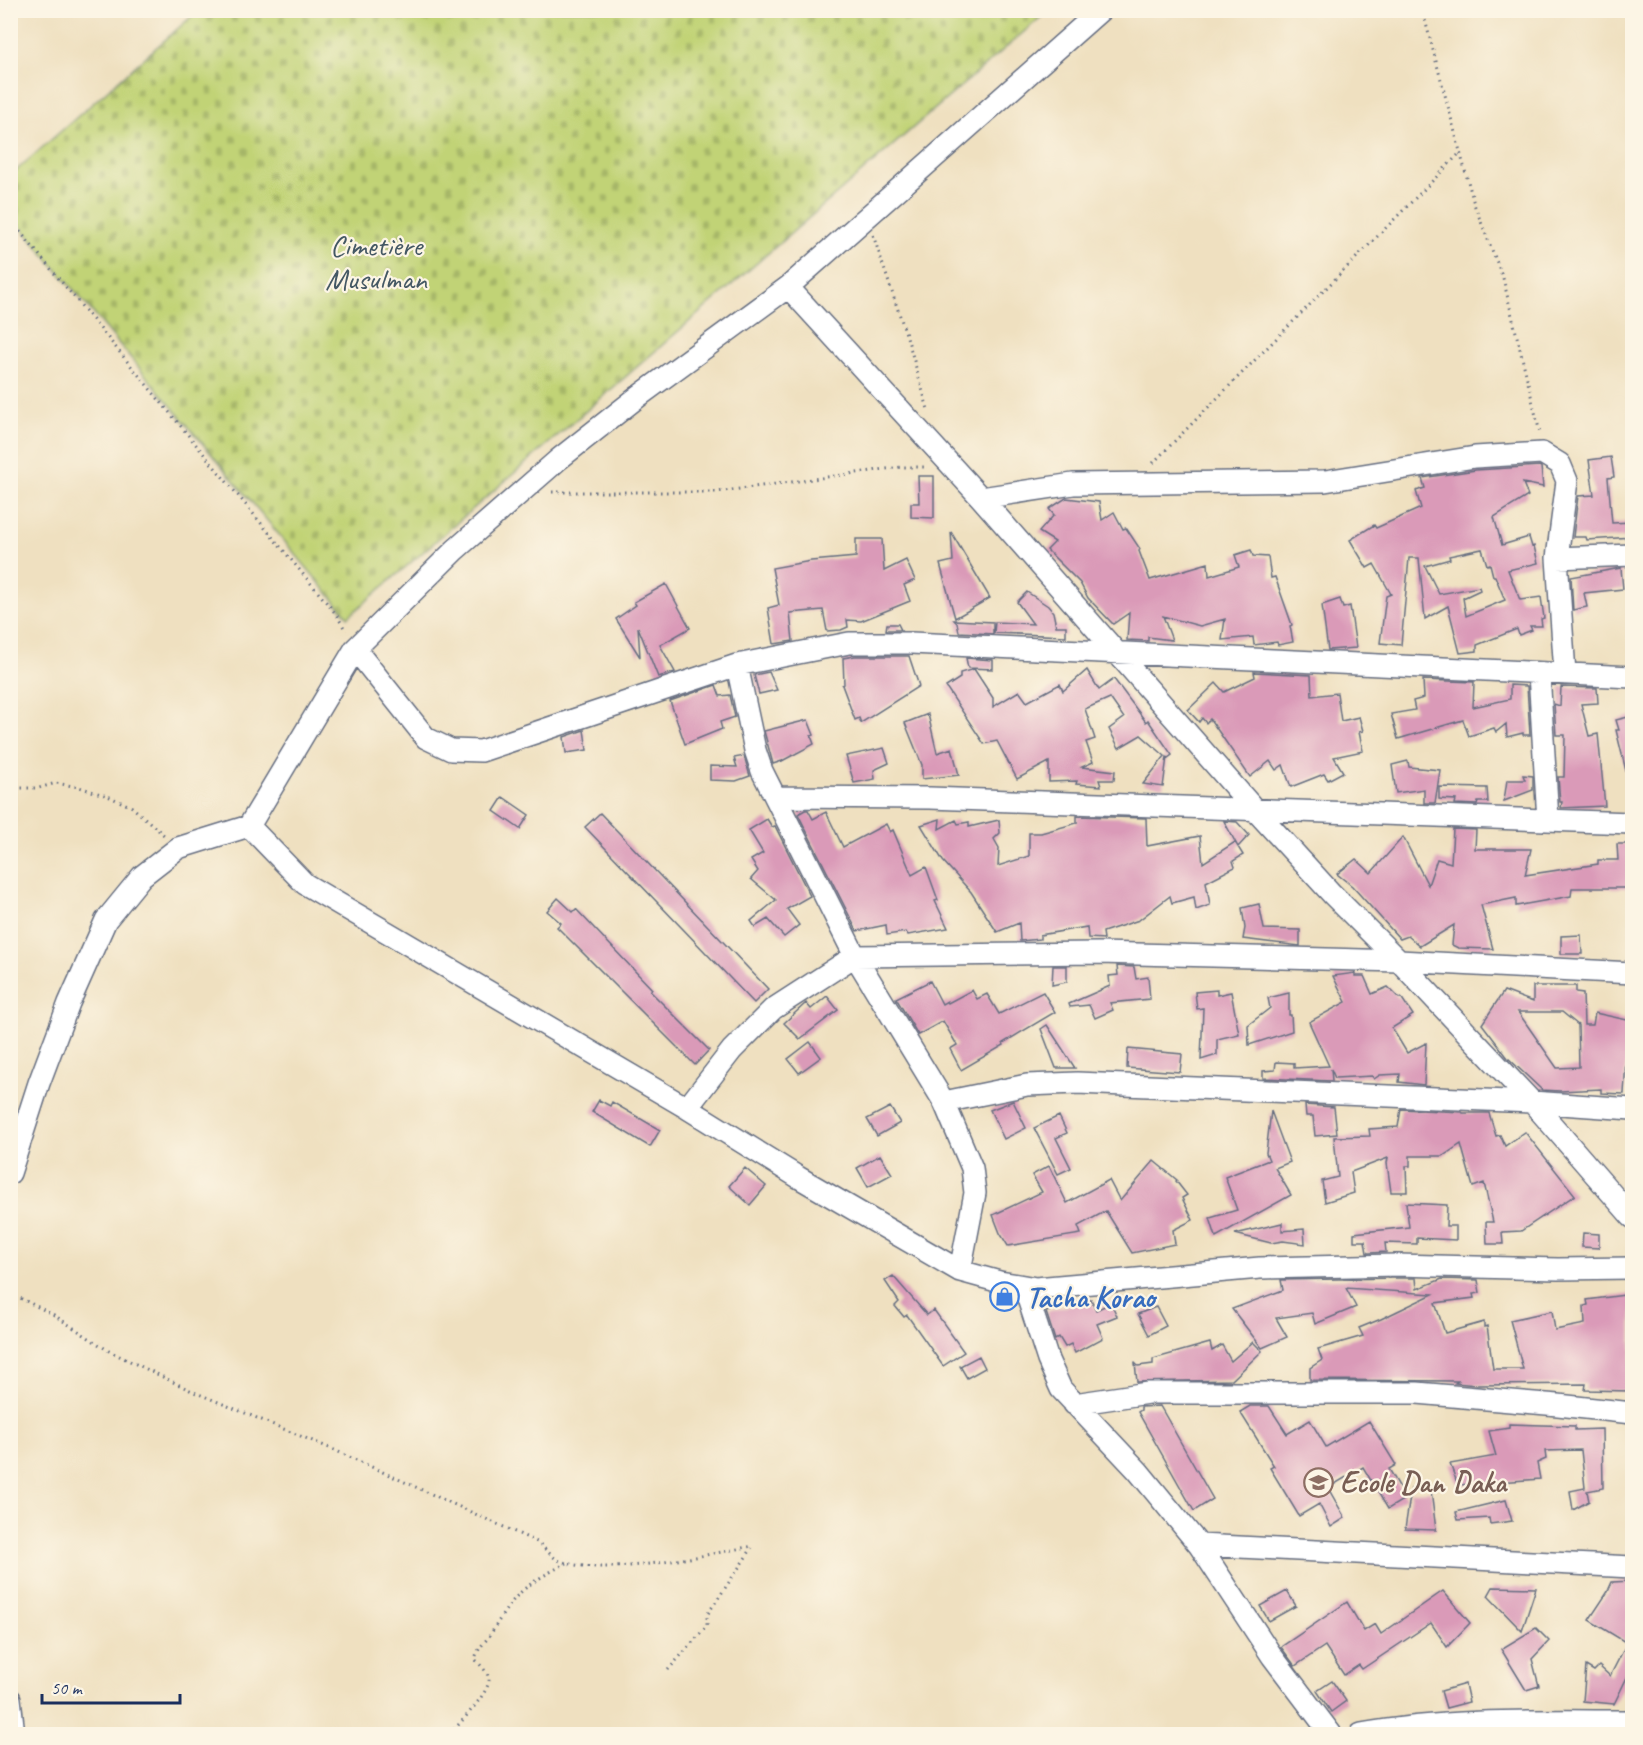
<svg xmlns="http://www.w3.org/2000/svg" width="1643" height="1745" font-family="Caveat,sans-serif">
<defs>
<pattern id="cemetery-stones" width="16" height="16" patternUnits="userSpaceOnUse" patternTransform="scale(1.5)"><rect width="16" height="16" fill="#c1d376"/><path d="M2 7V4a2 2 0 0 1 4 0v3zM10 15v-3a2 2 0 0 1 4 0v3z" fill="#a5b568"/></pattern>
</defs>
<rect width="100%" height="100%" fill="#fcf5e5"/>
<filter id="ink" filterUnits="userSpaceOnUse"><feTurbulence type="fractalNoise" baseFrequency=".0167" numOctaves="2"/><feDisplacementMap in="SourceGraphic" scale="12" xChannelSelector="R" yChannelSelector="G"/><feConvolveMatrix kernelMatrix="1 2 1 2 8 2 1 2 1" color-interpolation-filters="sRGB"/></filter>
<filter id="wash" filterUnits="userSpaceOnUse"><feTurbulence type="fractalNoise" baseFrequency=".008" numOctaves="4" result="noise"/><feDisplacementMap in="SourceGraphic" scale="24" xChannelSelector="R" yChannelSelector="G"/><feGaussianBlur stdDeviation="1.35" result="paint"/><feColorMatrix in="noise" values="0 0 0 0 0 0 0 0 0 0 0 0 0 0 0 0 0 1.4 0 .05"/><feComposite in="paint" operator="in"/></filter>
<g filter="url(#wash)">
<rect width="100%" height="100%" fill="#efe0c0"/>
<path fill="url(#cemetery-stones)" stroke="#6e816a" stroke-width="1.5" d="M 199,10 L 1048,10 L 1048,11 L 348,617 L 11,215 L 11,175 Z"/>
<g id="blocks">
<path fill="#da9ab8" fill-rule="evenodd" d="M 1611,457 L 1614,477 L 1608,478 L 1612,523 L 1632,522 L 1632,537 L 1587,540 L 1586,537 L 1573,537 L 1578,496 L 1594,495 L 1589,460 Z
M 1539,466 L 1541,467 L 1543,487 L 1523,483 L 1528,496 L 1494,517 L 1502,545 L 1529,537 L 1532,547 L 1534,546 L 1538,563 L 1508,570 L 1520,600 L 1541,597 L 1544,618 L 1541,619 L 1542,626 L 1530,626 L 1532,630 L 1519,635 L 1517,629 L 1477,645 L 1477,651 L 1460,653 L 1448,606 L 1425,619 L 1419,558 L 1409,558 L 1401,645 L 1380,643 L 1386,596 L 1391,594 L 1374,564 L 1367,568 L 1350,540 L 1374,525 L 1376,528 L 1421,508 L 1416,491 L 1425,488 L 1422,478 L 1476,470 ZM 1482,549 L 1487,565 L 1490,564 L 1493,576 L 1495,576 L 1505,600 L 1466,616 L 1463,598 L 1480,590 L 1479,587 L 1439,594 L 1425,566 L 1450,559 L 1449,556 Z
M 918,476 L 934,476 L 934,518 L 911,517 L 911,503 L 919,503 Z
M 1066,498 L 1099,502 L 1102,520 L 1114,512 L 1123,529 L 1126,528 L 1140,549 L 1139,551 L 1150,580 L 1208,563 L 1209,576 L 1239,567 L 1235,555 L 1251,550 L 1253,556 L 1268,557 L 1271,578 L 1275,577 L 1292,625 L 1290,626 L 1293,642 L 1278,645 L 1277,642 L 1254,645 L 1253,637 L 1222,640 L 1225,619 L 1200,626 L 1163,616 L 1172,640 L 1148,637 L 1148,641 L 1127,640 L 1129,613 L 1113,624 L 1088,598 L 1080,583 L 1047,550 L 1055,542 L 1039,532 L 1054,515 L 1049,509 Z
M 951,532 L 990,598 L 955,618 L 940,564 L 953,561 Z
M 856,539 L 882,539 L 884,571 L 906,560 L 915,580 L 904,585 L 910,601 L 861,621 L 847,620 L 848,627 L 841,630 L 827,631 L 823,610 L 790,613 L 793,641 L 774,644 L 768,608 L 779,605 L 772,568 L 811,561 L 856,557 Z
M 1621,568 L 1623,589 L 1584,593 L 1587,607 L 1573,610 L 1571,577 Z
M 666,584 L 690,628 L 660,645 L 675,672 L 658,677 L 638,627 L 640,657 L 616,619 L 636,605 L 634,602 Z
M 1027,592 L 1048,606 L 1053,612 L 1056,626 L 1066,626 L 1066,636 L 994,633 L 995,622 L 1033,624 L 1017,602 Z
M 1340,599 L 1343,608 L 1350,606 L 1356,648 L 1328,650 L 1322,605 Z
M 954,620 L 993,622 L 993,634 L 959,632 L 957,623 Z
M 887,624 L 898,624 L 901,630 L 886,630 Z
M 855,656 L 909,656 L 919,686 L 861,723 L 859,718 L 855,720 L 842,685 L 844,684 L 843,658 Z
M 966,658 L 993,660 L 993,669 L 968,668 Z
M 974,669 L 993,698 L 993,707 L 1019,691 L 1027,702 L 1060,684 L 1063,691 L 1087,670 L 1099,690 L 1114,679 L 1146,722 L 1148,720 L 1172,755 L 1168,758 L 1167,757 L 1163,787 L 1143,784 L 1165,756 L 1141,735 L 1119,748 L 1109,729 L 1124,718 L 1110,698 L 1085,709 L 1095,739 L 1086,742 L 1093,762 L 1082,767 L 1115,771 L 1114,780 L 1099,780 L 1101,786 L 1076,784 L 1077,781 L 1049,782 L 1049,762 L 1017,779 L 997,741 L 984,744 L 946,687 L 960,678 L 960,673 Z
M 769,672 L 777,690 L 759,694 L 754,675 Z
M 1254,672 L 1311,675 L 1312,696 L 1337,693 L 1341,721 L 1359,717 L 1363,731 L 1359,732 L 1363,751 L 1334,757 L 1343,772 L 1328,780 L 1324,774 L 1291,787 L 1283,765 L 1276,770 L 1270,761 L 1250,777 L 1210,719 L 1206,723 L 1202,718 L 1199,722 L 1188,710 L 1216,683 L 1224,692 L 1255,677 Z
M 1423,680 L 1474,682 L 1473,707 L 1510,699 L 1510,685 L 1527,686 L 1530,735 L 1523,735 L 1523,733 L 1507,737 L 1506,724 L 1496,732 L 1494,728 L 1469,736 L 1463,720 L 1398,739 L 1391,714 L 1415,710 L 1413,701 L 1424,698 Z
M 716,685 L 720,696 L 730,695 L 735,717 L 720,722 L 722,729 L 685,744 L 670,701 Z
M 1561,687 L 1597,688 L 1598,703 L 1581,704 L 1589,736 L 1598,734 L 1605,806 L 1561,808 L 1562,802 L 1560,802 L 1558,777 L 1564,777 L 1565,735 L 1556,735 L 1554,704 L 1560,706 Z
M 928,714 L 937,753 L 952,748 L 959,775 L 922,779 L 922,765 L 905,723 Z
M 1632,716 L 1632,775 L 1627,775 L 1616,730 L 1619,730 L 1616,720 Z
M 808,720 L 814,735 L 811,736 L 814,744 L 782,761 L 773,764 L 764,731 Z
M 584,730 L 587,750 L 566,753 L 564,737 Z
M 884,748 L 889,763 L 874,770 L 875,779 L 854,783 L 846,756 Z
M 744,756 L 750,776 L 736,781 L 710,780 L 710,766 L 737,767 L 734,758 Z
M 1408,761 L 1409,767 L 1440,770 L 1435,803 L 1424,803 L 1424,789 L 1396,793 L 1392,765 Z
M 1523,775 L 1533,776 L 1533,790 L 1504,801 L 1507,780 L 1525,780 Z
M 1439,787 L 1487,788 L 1488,802 L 1478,802 L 1477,805 L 1455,804 L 1456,800 L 1439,799 Z
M 503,797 L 529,815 L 520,829 L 494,811 Z
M 805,810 L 808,810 L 813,819 L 826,812 L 843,847 L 886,824 L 890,832 L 893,830 L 912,875 L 926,867 L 938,900 L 935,901 L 948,928 L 908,935 L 906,932 L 887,935 L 886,925 L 857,931 L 798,814 Z
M 600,813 L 768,989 L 754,1003 L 585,827 Z
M 1077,816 L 1146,818 L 1147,846 L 1200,836 L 1203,863 L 1235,842 L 1243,855 L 1233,861 L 1235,867 L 1206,882 L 1210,905 L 1196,910 L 1194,897 L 1172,903 L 1170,896 L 1139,920 L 1103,932 L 1104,939 L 1088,938 L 1087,927 L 1040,935 L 1040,939 L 1020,941 L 1019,923 L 997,932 L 971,892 L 943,861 L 921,825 L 940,819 L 939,829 L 956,820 L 958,824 L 969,822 L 969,827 L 999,820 L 1000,833 L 994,839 L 999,848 L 998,866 L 1029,856 L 1029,833 L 1041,833 L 1077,823 Z
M 767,819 L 772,827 L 775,826 L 810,896 L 787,909 L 799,925 L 784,937 L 768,919 L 755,927 L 751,921 L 776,900 L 751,879 L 758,871 L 751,860 L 763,853 L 749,830 Z
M 1224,821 L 1237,822 L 1249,835 L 1238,847 Z
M 1453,829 L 1476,830 L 1475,849 L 1531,849 L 1525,875 L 1598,864 L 1598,860 L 1618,860 L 1617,844 L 1632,844 L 1632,888 L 1572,888 L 1571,896 L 1516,906 L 1516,898 L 1481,905 L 1493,949 L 1458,948 L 1452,945 L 1454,925 L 1420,946 L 1408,936 L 1400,939 L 1352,886 L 1337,874 L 1356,859 L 1371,873 L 1403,837 L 1428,885 L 1437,859 L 1451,863 Z
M 558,898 L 573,912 L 576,909 L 652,989 L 650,991 L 709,1050 L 695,1065 L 557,927 L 561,923 L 547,911 Z
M 1259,904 L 1264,929 L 1300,930 L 1300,946 L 1243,939 L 1245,928 L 1242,908 Z
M 1581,935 L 1582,954 L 1561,954 L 1561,936 Z
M 1053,966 L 1067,966 L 1067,982 L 1052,985 Z
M 1117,966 L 1134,967 L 1136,979 L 1148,977 L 1150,999 L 1110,1003 L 1113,1010 L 1095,1018 L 1089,1005 L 1070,1007 L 1069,1004 L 1110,986 L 1109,976 L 1118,975 Z
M 1355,973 L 1355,976 L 1364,976 L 1372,994 L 1388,987 L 1399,998 L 1401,997 L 1413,1015 L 1392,1028 L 1407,1053 L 1426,1043 L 1424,1085 L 1399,1082 L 1400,1074 L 1380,1075 L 1374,1079 L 1372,1076 L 1335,1078 L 1331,1069 L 1332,1081 L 1263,1078 L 1263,1071 L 1275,1070 L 1276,1062 L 1294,1063 L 1294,1068 L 1329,1066 L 1309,1022 L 1346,1002 L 1333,976 Z
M 930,981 L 942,1004 L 947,1001 L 948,1003 L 972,990 L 977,999 L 987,994 L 999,1014 L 1043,992 L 1055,1012 L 1003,1043 L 1004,1045 L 961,1070 L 950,1049 L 957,1045 L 943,1021 L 918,1035 L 896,998 Z
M 1533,986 L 1576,986 L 1576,992 L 1583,993 L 1584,1025 L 1593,1025 L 1595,1013 L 1632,1021 L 1632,1043 L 1627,1043 L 1624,1094 L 1601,1093 L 1601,1089 L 1560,1091 L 1542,1090 L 1508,1058 L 1482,1024 L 1504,991 L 1533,1002 ZM 1518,1012 L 1562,1012 L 1578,1025 L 1579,1067 L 1557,1068 Z
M 1217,990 L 1217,995 L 1231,992 L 1239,1034 L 1217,1039 L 1217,1055 L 1201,1060 L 1203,1008 L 1197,1009 L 1195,992 Z
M 1289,993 L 1289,1015 L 1291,1015 L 1292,1031 L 1249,1045 L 1248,1025 L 1270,1008 L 1268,998 Z
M 827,996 L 838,1010 L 800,1039 L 784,1023 L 806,1003 L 811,1009 Z
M 1047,1025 L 1075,1068 L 1056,1068 L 1041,1029 Z
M 810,1042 L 821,1057 L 799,1073 L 788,1059 Z
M 1128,1049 L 1182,1054 L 1180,1072 L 1127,1068 Z
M 599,1100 L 610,1106 L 612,1102 L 660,1130 L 650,1147 L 592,1112 Z
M 1013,1101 L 1026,1128 L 1004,1139 L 990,1110 Z
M 1305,1105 L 1334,1107 L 1337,1134 L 1315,1136 L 1313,1116 L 1306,1116 Z
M 890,1107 L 900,1123 L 877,1136 L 867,1119 Z
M 1401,1109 L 1462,1112 L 1463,1113 L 1489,1113 L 1496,1136 L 1500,1135 L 1505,1146 L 1525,1132 L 1575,1195 L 1521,1231 L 1502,1232 L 1503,1244 L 1487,1244 L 1486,1222 L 1493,1222 L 1484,1183 L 1473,1187 L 1461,1144 L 1443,1156 L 1410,1156 L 1410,1166 L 1406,1166 L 1407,1192 L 1391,1192 L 1387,1163 L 1388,1158 L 1351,1172 L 1354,1193 L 1325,1202 L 1322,1181 L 1338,1177 L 1334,1137 L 1370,1136 L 1369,1129 L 1398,1127 Z
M 1271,1111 L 1290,1162 L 1275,1168 L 1291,1195 L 1216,1237 L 1210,1218 L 1237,1210 L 1225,1177 L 1269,1160 L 1266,1153 Z
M 1059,1116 L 1067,1133 L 1056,1138 L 1071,1168 L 1058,1174 L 1034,1128 Z
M 880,1155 L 892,1174 L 868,1187 L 857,1168 Z
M 1154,1161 L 1177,1180 L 1176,1181 L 1187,1195 L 1182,1198 L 1193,1220 L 1173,1230 L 1175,1244 L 1132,1253 L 1106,1211 L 1078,1226 L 1081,1234 L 1008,1246 L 1000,1233 L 993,1215 L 1042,1192 L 1032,1175 L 1049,1166 L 1067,1203 L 1109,1180 L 1120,1201 Z
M 745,1168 L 766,1186 L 750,1205 L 729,1186 Z
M 1406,1203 L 1447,1205 L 1446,1226 L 1456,1226 L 1456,1240 L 1417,1238 L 1417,1244 L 1385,1243 L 1386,1252 L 1370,1253 L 1367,1253 L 1365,1241 L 1354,1241 L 1354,1233 L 1409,1227 Z
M 1282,1223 L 1282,1231 L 1304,1229 L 1305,1244 L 1283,1241 L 1271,1243 L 1235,1234 Z
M 1583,1233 L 1599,1234 L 1599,1248 L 1582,1247 Z
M 893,1276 L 927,1315 L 934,1310 L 964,1352 L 943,1366 L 907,1315 L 904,1317 L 895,1306 L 899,1302 L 885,1281 Z
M 1397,1278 L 1416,1278 L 1417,1289 L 1442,1279 L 1478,1280 L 1480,1293 L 1473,1294 L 1474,1298 L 1435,1303 L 1445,1333 L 1484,1322 L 1484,1327 L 1487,1326 L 1493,1369 L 1523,1369 L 1510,1320 L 1552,1311 L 1555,1330 L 1585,1324 L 1584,1306 L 1588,1305 L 1587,1300 L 1632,1294 L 1631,1391 L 1585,1390 L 1586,1384 L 1477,1385 L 1455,1383 L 1458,1381 L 1310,1380 L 1310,1368 L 1322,1360 L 1318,1349 L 1363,1336 L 1359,1328 L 1381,1319 L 1433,1294 L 1346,1288 L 1356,1307 L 1315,1324 L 1312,1313 L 1276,1318 L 1287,1337 L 1262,1348 L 1232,1309 L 1283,1290 L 1281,1280 Z
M 1091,1299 L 1096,1310 L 1111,1303 L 1117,1316 L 1097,1324 L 1103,1338 L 1075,1353 L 1071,1344 L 1065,1347 L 1059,1337 L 1055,1340 L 1046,1312 Z
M 1156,1307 L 1166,1326 L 1149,1335 L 1138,1314 Z
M 1253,1342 L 1262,1351 L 1232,1380 L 1137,1382 L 1135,1363 L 1138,1366 L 1153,1364 L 1153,1359 L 1210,1343 L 1212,1351 L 1222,1345 L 1231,1361 Z
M 979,1356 L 985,1368 L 967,1378 L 960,1366 Z
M 1160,1406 L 1213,1499 L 1194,1511 L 1138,1412 L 1141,1410 L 1141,1407 Z
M 1250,1406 L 1269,1406 L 1287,1434 L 1310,1420 L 1326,1447 L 1369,1421 L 1396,1465 L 1389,1469 L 1406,1498 L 1388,1509 L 1363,1467 L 1328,1488 L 1345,1518 L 1331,1527 L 1319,1504 L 1299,1516 L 1270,1468 L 1274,1466 L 1240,1412 Z
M 1509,1424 L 1575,1426 L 1575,1430 L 1602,1429 L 1603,1488 L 1587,1491 L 1589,1501 L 1573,1510 L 1570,1491 L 1585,1488 L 1581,1450 L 1545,1451 L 1546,1459 L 1537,1463 L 1540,1479 L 1458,1485 L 1450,1464 L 1496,1456 L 1489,1431 L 1509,1428 Z
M 1411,1490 L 1412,1492 L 1431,1491 L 1436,1530 L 1405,1529 Z
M 1506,1500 L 1512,1521 L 1490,1524 L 1489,1518 L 1458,1520 L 1456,1512 Z
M 1632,1581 L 1632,1667 L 1614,1704 L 1583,1701 L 1586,1666 L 1594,1671 L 1599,1666 L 1610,1676 L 1627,1643 L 1589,1620 L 1607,1593 L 1612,1582 Z
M 1493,1587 L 1536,1588 L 1522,1631 L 1488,1596 Z
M 1287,1591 L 1296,1606 L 1269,1621 L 1260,1606 Z
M 1443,1591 L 1470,1623 L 1447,1647 L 1431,1623 L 1362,1669 L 1359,1665 L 1344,1675 L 1325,1646 L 1295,1666 L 1281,1647 L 1347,1602 L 1364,1631 L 1375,1624 L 1381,1634 Z
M 1536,1628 L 1549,1641 L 1532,1659 L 1539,1686 L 1526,1690 L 1501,1649 Z
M 1332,1681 L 1346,1701 L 1331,1712 L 1317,1691 Z
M 1465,1684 L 1469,1702 L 1446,1708 L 1441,1691 Z"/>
</g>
</g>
<g filter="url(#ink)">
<use href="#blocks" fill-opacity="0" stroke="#656d80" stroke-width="1.5"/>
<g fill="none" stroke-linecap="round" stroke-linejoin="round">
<defs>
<path id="street" d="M 788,287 L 981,498 L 1255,810 L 1332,894 L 1399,961 L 1532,1102 L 1632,1217
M 981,498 L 1073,484 L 1325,481 L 1475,457 L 1542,453 L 1560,464 L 1567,481 L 1557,558 L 1565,673
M 1557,558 L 1632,555
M 355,649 L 426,738 L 451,750 L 481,751 L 737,665 L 849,643 L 911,643 L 1632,677
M 737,665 L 755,750 L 762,771 L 855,956 L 944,1102 L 972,1168 L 975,1193 L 960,1271
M 1539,673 L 1548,820
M 776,797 L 930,798 L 1632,823
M 249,826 L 305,884 L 687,1108 L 798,1177 L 960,1271 L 1000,1282 L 1036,1288 L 1260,1268 L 1397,1265 L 1558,1269 L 1632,1268
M 944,1102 L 1027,1085 L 1077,1083 L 1532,1102 L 1632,1109
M 687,1108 L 732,1050 L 773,1009 L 855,956 L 1099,953 L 1399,961 L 1632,973
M 10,1173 L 39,1083 L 69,1003 L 106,920 L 142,876 L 178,848 L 249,826 L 355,649 L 455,550 L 559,459 L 639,396 L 788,287 L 1101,10
M 1024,1286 L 1048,1360 L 1061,1389 L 1138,1471 L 1199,1545 L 1272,1656 L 1331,1734
M 1074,1404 L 1148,1393 L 1417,1393 L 1558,1405 L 1632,1413
M 1199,1545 L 1632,1567
M 10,1699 L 14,1734
M 1361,1734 C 1451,1718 1541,1721 1632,1721"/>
</defs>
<use href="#street" stroke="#656d80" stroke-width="24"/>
<path stroke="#656d80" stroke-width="3" stroke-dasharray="1.5 4.5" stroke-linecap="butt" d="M 1419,10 L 1424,16 L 1474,204 L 1503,278 L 1540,433
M 10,225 L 17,228 L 336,614 L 346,631
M 873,235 L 907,337 L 928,409
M 1153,463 L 1459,154
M 552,492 L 717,492 L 901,467 L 927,467
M 10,791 L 19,788 L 39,788 L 56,783 L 79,787 L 110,797 L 132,807 L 164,835
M 10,1293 L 54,1315 L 109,1351 L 194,1392 L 332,1449 L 539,1543 C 545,1549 553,1558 560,1561 C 607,1578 703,1555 753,1546
M 668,1670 L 707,1626 L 707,1615 L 752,1548
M 334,1734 L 336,1734
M 450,1734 C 459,1724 490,1692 489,1679 C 488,1672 480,1665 475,1659 C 478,1647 486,1642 492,1632 C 516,1591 525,1585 567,1563"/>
<use href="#street" stroke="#fff" stroke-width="21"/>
</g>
</g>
<defs>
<symbol id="shop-ring" viewBox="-11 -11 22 22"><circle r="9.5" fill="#fcf5e5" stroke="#3f7fe0" stroke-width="1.5"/><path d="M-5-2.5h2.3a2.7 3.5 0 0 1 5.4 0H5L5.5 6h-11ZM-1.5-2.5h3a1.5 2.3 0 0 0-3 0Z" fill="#3f7fe0"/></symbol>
<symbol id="school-ring" viewBox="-11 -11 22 22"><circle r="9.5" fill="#fcf5e5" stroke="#8d6e63" stroke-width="1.5"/><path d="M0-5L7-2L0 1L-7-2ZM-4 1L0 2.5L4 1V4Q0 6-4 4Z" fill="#8d6e63"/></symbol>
</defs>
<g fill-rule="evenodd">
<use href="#shop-ring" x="988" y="1280" width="33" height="33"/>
<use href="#school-ring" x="1302" y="1466" width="33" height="33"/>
</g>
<g text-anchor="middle" stroke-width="4.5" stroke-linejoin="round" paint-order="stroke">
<g font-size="30" fill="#445864" stroke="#fcf5e5">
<text x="376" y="255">Cimetière<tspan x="376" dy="34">Musulman</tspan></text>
</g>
<g font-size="30" font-weight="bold" fill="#366cbe" stroke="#fcf5e5" text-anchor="start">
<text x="1026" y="1307">Tacha Korao</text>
</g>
<g font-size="30" font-weight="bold" fill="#785e54" stroke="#fcf5e5" text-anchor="start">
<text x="1340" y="1492">Ecole Dan Daka</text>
</g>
</g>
<rect width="1643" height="1745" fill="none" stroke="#fcf5e5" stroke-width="36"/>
<path d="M42 1694v9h138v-9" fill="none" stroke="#1b2f5e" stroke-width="3"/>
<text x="51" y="1694" font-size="18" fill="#1b2f5e" stroke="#fcf5e5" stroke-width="4.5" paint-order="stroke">50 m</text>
</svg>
